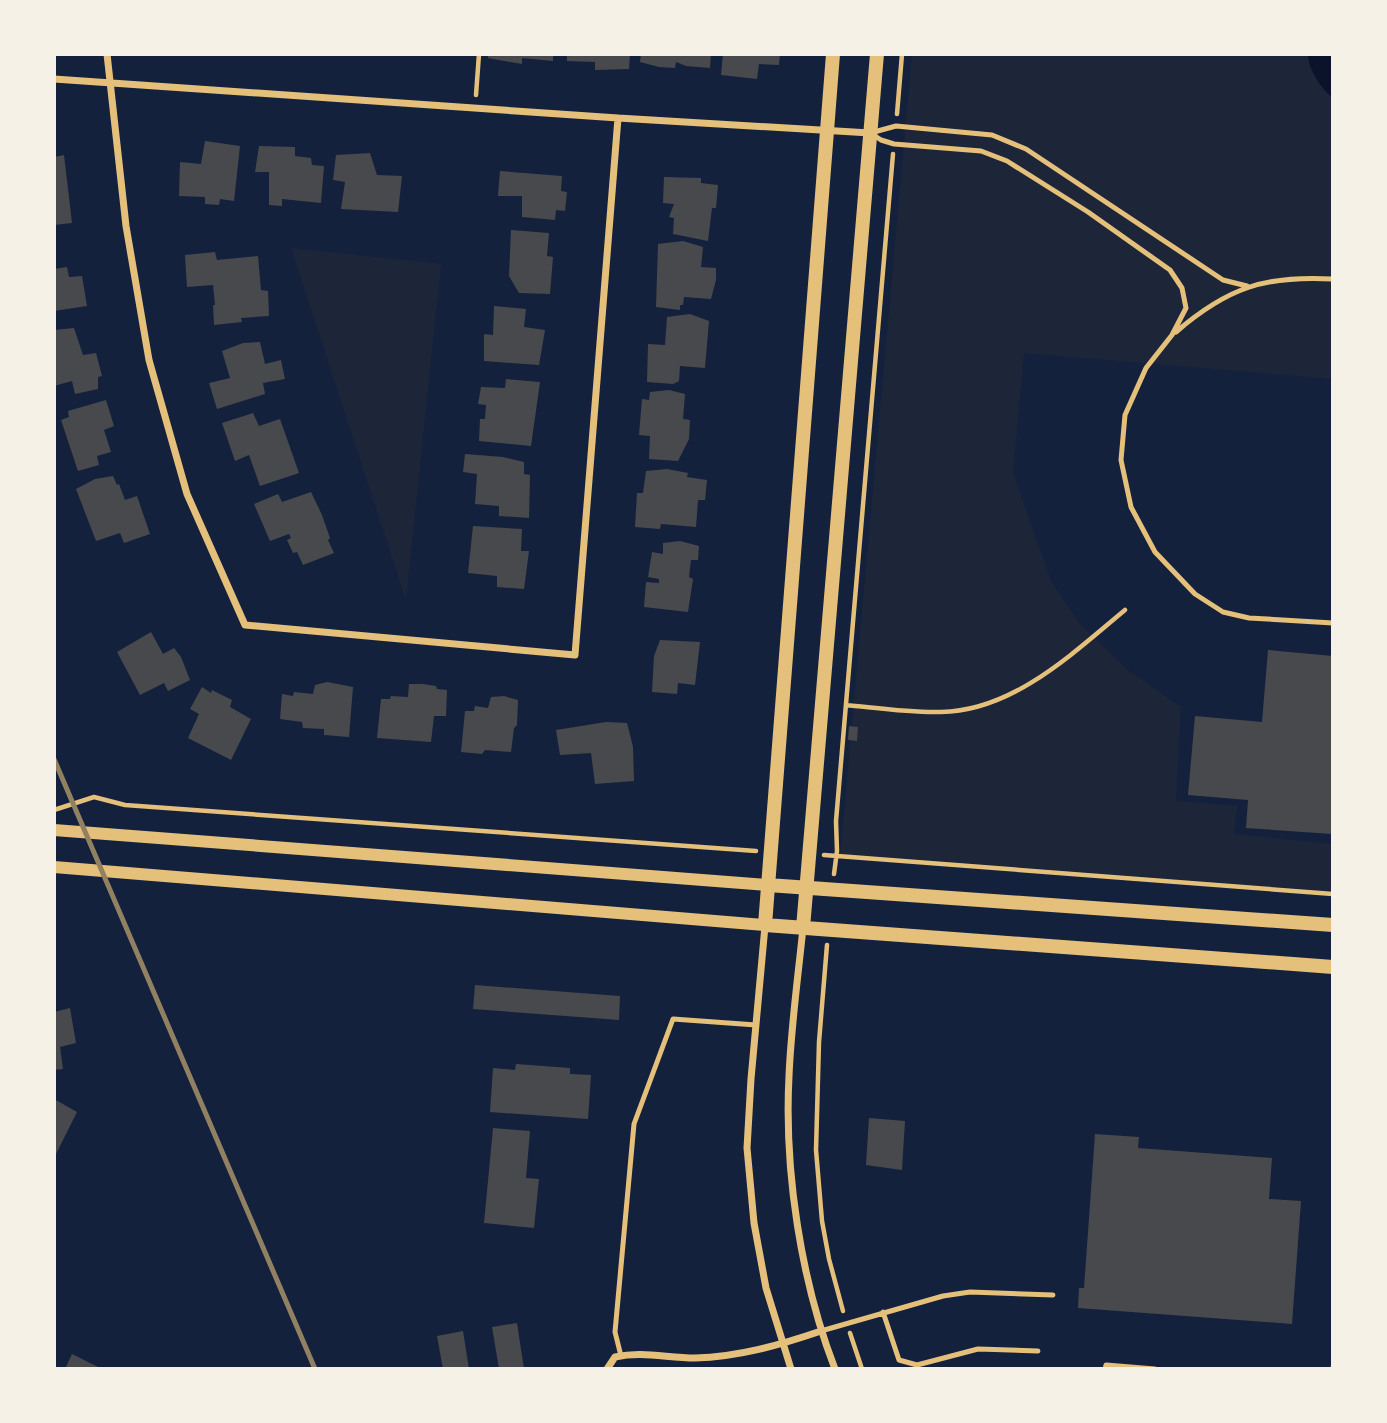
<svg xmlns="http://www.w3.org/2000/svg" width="1387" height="1423" font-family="Mulish,sans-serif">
<rect width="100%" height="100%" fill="#14213d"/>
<path fill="#1d2539" d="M 912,54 L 1333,54 L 1333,379 L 1024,353 L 1013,473 L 1051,581 L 1078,622 L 1129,671 L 1181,707 L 1176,801 L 1237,806 L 1234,834 L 1333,844 L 1333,894 L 840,857 Z
M 291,248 L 441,264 L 406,600 Z"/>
<path fill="#0b132b" d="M 1308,54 L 1333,54 L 1333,98 C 1321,89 1308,69 1308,54 Z"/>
<path fill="#48494c" d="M 488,54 L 553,54 L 553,61 L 522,58 L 522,64 L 488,58 Z
M 567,54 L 630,54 L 629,69 L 595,70 L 595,62 L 567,61 Z
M 641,54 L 711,54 L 710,68 L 686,66 L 676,62 L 675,68 L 659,67 L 640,62 Z
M 723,54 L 780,54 L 779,65 L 759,64 L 757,79 L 721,75 Z
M 205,141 L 240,146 L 234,201 L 220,199 L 219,205 L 205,204 L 205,197 L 179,196 L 180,162 L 201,164 Z
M 259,146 L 295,147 L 295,156 L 311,158 L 312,165 L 324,166 L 321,203 L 282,199 L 282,206 L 269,205 L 269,172 L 255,172 Z
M 370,153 L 377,175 L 402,176 L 398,212 L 341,209 L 345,182 L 333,180 L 336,155 Z
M 64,155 L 72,223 L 54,225 L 54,157 Z
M 500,171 L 562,176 L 561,191 L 567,192 L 565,211 L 556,210 L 555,220 L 522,217 L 522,196 L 498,196 Z
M 664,177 L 701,178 L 701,183 L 718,185 L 716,208 L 712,208 L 708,241 L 673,234 L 674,218 L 669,217 L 674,204 L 663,203 Z
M 511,230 L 549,233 L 547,256 L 553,257 L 550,294 L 519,293 L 509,276 Z
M 683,241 L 703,247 L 701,267 L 716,268 L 716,280 L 711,299 L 684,297 L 683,305 L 680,305 L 680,310 L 656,307 L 658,244 Z
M 215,252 L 217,260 L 258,256 L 261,290 L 268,291 L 269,316 L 241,318 L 242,322 L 214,325 L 213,305 L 215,305 L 213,285 L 187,287 L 185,255 Z
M 67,267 L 69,277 L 82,276 L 87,306 L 54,311 L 54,269 Z
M 494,306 L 526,309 L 524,327 L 545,330 L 539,365 L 484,361 L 484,334 L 493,335 Z
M 690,314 L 709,321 L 705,368 L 680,366 L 679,381 L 673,384 L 647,382 L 648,344 L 665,345 L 667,317 Z
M 74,328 L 83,355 L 96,353 L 102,376 L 98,377 L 98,389 L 75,394 L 72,381 L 54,386 L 54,330 Z
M 260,342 L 265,364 L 281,360 L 285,379 L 263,383 L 265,394 L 217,409 L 209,383 L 230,378 L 222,351 L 243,343 Z
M 506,379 L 540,382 L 531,446 L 479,441 L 480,419 L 485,419 L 486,405 L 478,404 L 481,387 L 505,388 Z
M 669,390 L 685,394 L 683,419 L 690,420 L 689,439 L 678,461 L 649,459 L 650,436 L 639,435 L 642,399 L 649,400 L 650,392 Z
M 106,400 L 114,426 L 104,430 L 111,452 L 97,456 L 99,465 L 78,471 L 61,420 L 69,417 L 68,411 Z
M 253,413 L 259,426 L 280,419 L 299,473 L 260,486 L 249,455 L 235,461 L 222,423 Z
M 465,454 L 503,457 L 524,462 L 524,474 L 530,475 L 529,518 L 499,516 L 499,506 L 475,504 L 477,474 L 463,472 Z
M 667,469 L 688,473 L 687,477 L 707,480 L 705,500 L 698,500 L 696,527 L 661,524 L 660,529 L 635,527 L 637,493 L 643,493 L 646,471 Z
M 113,476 L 117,485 L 119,484 L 125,500 L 137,496 L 150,534 L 124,543 L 120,533 L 96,541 L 76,489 L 95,479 Z
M 311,492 L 322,515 L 330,538 L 328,540 L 334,553 L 303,565 L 297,552 L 293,553 L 287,540 L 291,538 L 289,534 L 270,541 L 254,504 L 278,494 L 282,502 Z
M 473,526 L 522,529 L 521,551 L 529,551 L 524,589 L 497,587 L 497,576 L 468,573 Z
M 680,541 L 699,546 L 698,560 L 691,560 L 689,577 L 693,579 L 688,612 L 644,607 L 646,582 L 659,583 L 659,579 L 648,577 L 652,552 L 663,554 L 663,543 Z
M 151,632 L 163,654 L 174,648 L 181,657 L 190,680 L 168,691 L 164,683 L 140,695 L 117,652 Z
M 660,640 L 700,642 L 695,685 L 678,683 L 677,694 L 652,692 L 654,656 Z
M 1268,650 L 1333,656 L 1332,834 L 1246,828 L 1248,800 L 1188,795 L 1195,716 L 1262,722 Z
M 327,682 L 353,687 L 349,737 L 324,735 L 324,729 L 303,728 L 302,722 L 280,719 L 282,694 L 293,696 L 294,692 L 313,694 L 315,685 Z
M 409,684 L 423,684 L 436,686 L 437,689 L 447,690 L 446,716 L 434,716 L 431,742 L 377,738 L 381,699 L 390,699 L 391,696 L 408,697 Z
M 202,687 L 211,693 L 212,690 L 232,700 L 230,707 L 251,719 L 231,760 L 188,738 L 199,714 L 190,709 Z
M 504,696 L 518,700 L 517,725 L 514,728 L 511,752 L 485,750 L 482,754 L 461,752 L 465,711 L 474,711 L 475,706 L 488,708 L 491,697 Z
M 606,722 L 627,723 L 633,747 L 634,781 L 595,784 L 591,753 L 560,755 L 556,730 Z
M 849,726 L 858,727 L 857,741 L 848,740 Z
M 475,985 L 620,996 L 619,1020 L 473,1009 Z
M 70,1008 L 76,1043 L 60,1047 L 63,1069 L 54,1070 L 54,1012 Z
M 516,1064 L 570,1068 L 570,1074 L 591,1075 L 588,1119 L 490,1112 L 493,1068 L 515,1070 Z
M 54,1099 L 77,1112 L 56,1154 L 54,1152 Z
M 869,1118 L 905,1121 L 902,1170 L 866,1165 Z
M 493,1128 L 530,1131 L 526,1178 L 539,1179 L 534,1228 L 484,1223 Z
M 1095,1134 L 1139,1137 L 1138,1148 L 1272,1158 L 1269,1199 L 1301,1201 L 1292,1324 L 1078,1308 L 1079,1288 L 1084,1288 Z
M 517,1323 L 524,1369 L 499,1369 L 492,1327 Z
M 463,1331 L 469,1369 L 443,1369 L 437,1336 Z
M 72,1354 L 102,1369 L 65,1369 Z"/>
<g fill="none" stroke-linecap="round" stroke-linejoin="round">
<path stroke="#e5c07b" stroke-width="4.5" d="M 476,95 L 479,54
M 897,114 L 902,54
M 846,705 C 877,708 910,713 941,712 C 1013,711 1073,653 1125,610
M 54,810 L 94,797 L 125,805 L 756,851
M 824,855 L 1333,894
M 834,874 L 837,851 L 836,821 L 893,154
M 827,945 L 819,1042 L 816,1150 L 822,1221 L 829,1259 L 843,1311
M 850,1333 L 862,1369
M 1333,1369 L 1333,1366"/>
<path stroke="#e5c07b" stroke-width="5" d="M 874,132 L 896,126 L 992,135 L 1026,149 L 1223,280 L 1247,286
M 872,134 L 881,140 L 894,144 L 981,151 L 1007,161 L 1088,212 L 1170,270 L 1182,288 L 1186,308 L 1172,335 L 1146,368 L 1125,415 L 1121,460 L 1131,507 L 1155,552 L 1195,594 L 1223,612 L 1249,618 L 1333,623
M 1176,332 C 1227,288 1265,275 1333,279
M 883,1312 L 899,1360 L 917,1365 L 978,1349 L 1038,1351
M 821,1331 L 943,1296 L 970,1292 L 1053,1295
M 621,1356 L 615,1332 L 634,1124 L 673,1019 L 756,1025
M 1105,1369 L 1106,1365 L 1155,1369"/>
<path stroke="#e5c07b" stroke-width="7" d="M 107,54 L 126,226 L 149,360 L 187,494 L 245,625 L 575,655 L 618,118
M 54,79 L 618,118 L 870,133
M 765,926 L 751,1079 L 747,1148 L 754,1223 L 766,1288 L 791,1369
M 803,928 C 798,977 791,1027 789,1076 C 784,1171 801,1281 835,1369
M 607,1369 L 615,1357 C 642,1351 667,1358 695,1358 C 738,1357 780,1345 821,1331"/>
<path stroke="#e5c07b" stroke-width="12" d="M 54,830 L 768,885
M 54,867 L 765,925"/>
<path stroke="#e5c07b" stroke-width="14" d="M 833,54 L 765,925 L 1333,967
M 768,885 L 1333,925
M 803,928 L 877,54"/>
<path stroke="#918062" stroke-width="5" d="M 54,759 L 315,1369"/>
</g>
<rect width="1387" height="1423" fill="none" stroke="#f6f1e7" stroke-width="112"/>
</svg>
